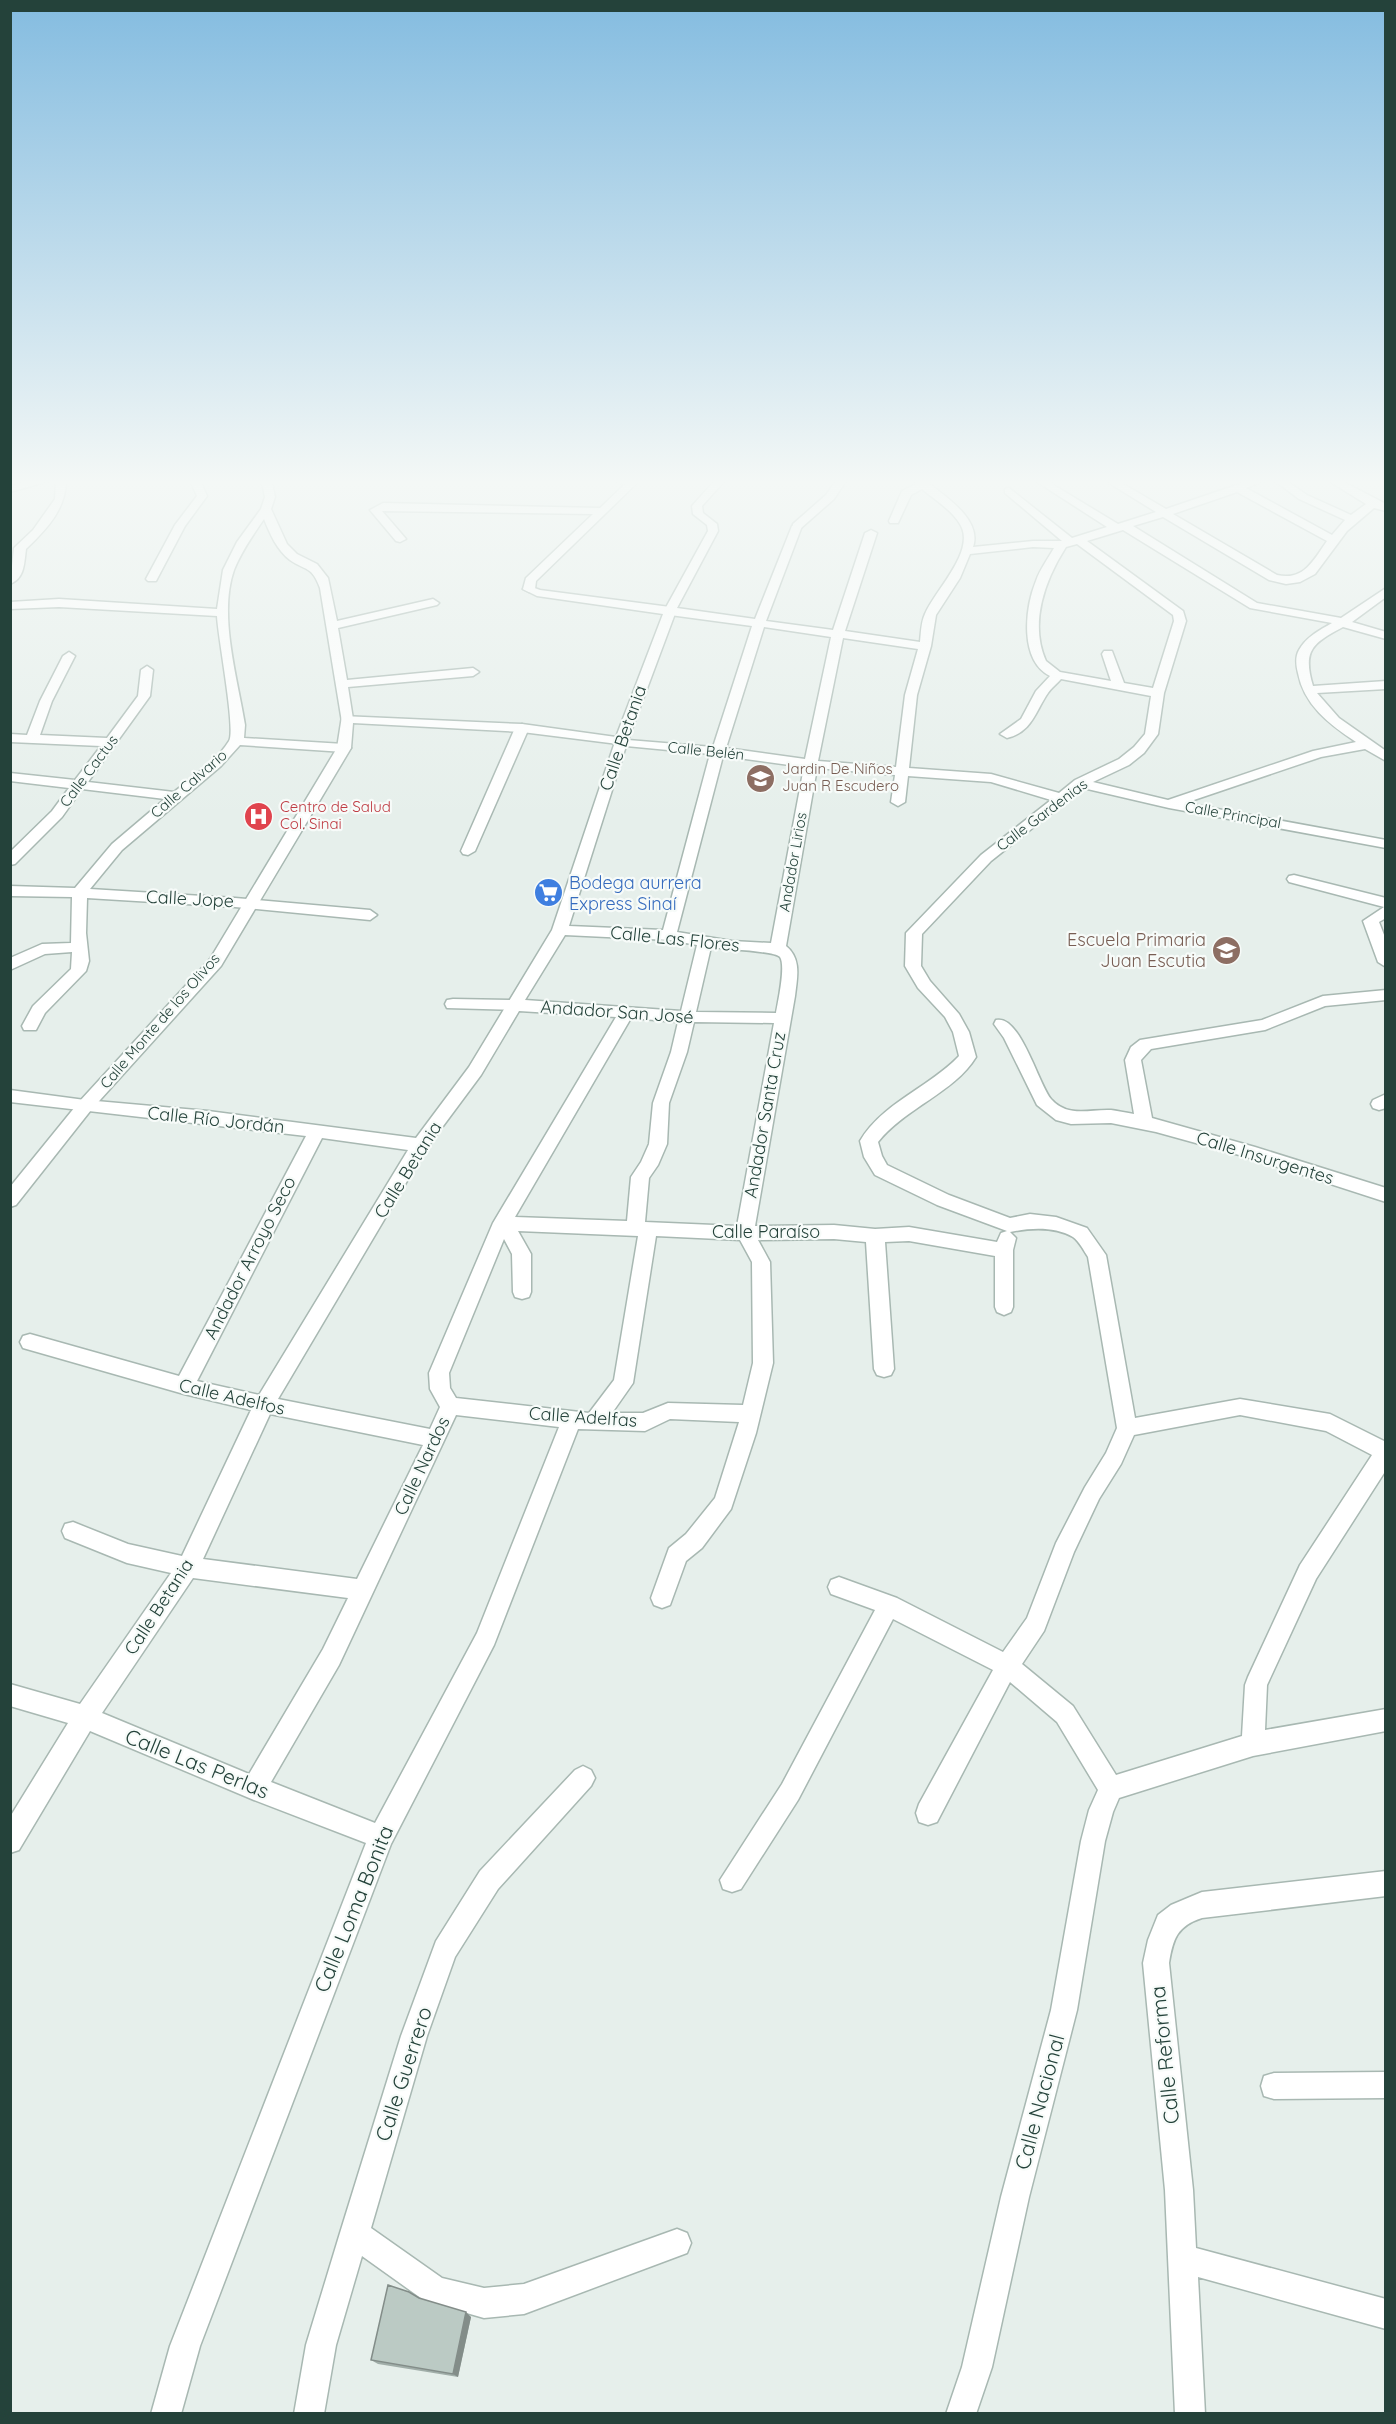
<svg xmlns="http://www.w3.org/2000/svg" width="1396" height="2424" font-family="Quicksand,sans-serif">
<rect width="100%" height="100%" fill="#e6efeb"/>
<g fill="none" stroke-linecap="round" stroke-linejoin="round">
<defs>
<path id="pedestrian" d="M 838,478 L 848,478 L 834,499 L 801,528 L 793,528 L 793,524 L 826,495 Z
M 453,999 L 515,1000 L 521,1001 L 523,1005 L 521,1009 L 515,1010 L 447,1008 L 445,1004 L 447,1000 Z"/>
<path id="minor" d="M 41,478 L 66,478 C 67,508 47,529 26,549 C 24,563 25,578 10,584 L 14,548 L 33,530 L 55,499 L 56,479 L 10,492 L 10,486 Z
M 189,478 L 199,478 L 207,496 L 185,526 L 156,581 L 148,581 L 146,579 L 175,525 L 197,496 Z
M 261,478 L 271,478 L 275,497 L 271,509 L 287,544 L 297,554 L 317,564 L 328,578 L 337,621 L 433,599 L 439,603 L 437,605 L 338,628 L 347,680 L 473,668 L 479,672 L 473,676 L 348,687 L 353,719 L 347,723 L 342,722 L 320,588 C 312,566 306,571 290,560 C 277,550 270,534 264,519 C 253,535 241,552 234,570 C 218,615 238,680 245,725 L 244,738 L 344,744 L 351,748 L 344,752 L 240,745 L 221,766 L 122,850 L 90,889 L 235,898 L 370,910 L 377,915 L 370,920 L 235,907 L 87,898 L 86,933 L 89,961 L 86,971 L 45,1013 L 36,1030 L 24,1030 L 22,1026 L 33,1006 L 71,969 L 72,952 L 45,954 L 10,970 L 10,958 L 42,944 L 71,943 L 72,897 L 10,896 L 10,886 L 75,888 L 112,844 L 165,799 L 82,789 L 62,817 L 15,864 L 10,865 L 10,852 L 52,811 L 69,788 L 10,781 L 10,773 L 75,780 L 101,746 L 10,742 L 10,734 L 27,735 L 40,701 L 63,656 L 69,652 L 75,656 L 52,701 L 40,735 L 107,738 L 138,696 L 141,670 L 147,666 L 153,670 L 150,696 L 88,782 L 174,792 C 192,777 217,761 229,741 C 236,730 218,638 217,616 L 59,607 L 10,609 L 10,602 L 59,599 L 217,609 L 223,570 L 237,542 L 261,509 L 265,497 Z
M 604,478 L 642,478 L 536,581 L 535,589 L 529,592 L 523,589 L 526,578 L 593,514 L 382,511 L 406,539 L 400,542 L 396,541 L 370,510 L 383,503 L 600,508 L 625,484 Z
M 717,478 L 727,478 L 702,506 L 703,513 L 717,524 L 718,531 L 677,608 L 755,619 L 792,526 L 797,523 L 802,526 L 766,621 L 833,630 L 865,533 L 871,530 L 877,533 L 845,631 L 920,642 C 921,633 921,622 925,614 C 934,592 973,554 962,528 C 955,512 935,500 922,489 L 911,495 L 898,523 L 890,523 L 889,521 L 902,491 L 916,484 L 911,478 L 922,478 C 940,493 983,518 973,547 L 1033,541 L 1062,541 L 1005,493 L 1005,489 L 1009,488 L 1072,538 L 1107,527 L 1031,478 L 1042,478 L 1118,524 L 1156,512 L 1101,478 L 1113,478 L 1166,509 L 1257,478 L 1282,478 L 1307,495 L 1351,515 L 1366,504 L 1324,478 L 1336,478 L 1386,504 L 1386,511 L 1374,508 L 1347,531 L 1315,574 L 1300,582 L 1286,584 L 1269,580 L 1163,517 L 1133,526 L 1257,603 L 1341,618 L 1386,588 L 1386,597 L 1352,622 L 1386,632 L 1386,639 L 1343,627 C 1313,643 1302,650 1313,686 L 1386,681 L 1386,689 L 1317,693 L 1339,718 L 1386,751 L 1386,761 L 1365,749 L 1321,757 L 1185,803 L 1386,840 L 1386,848 L 1169,808 L 1083,788 L 991,861 L 922,934 L 921,966 L 930,981 L 959,1014 L 969,1032 L 976,1057 C 955,1092 905,1108 878,1142 L 882,1156 L 887,1165 L 949,1195 L 1010,1218 L 1030,1214 L 1056,1217 L 1087,1228 L 1106,1255 L 1135,1418 L 1240,1399 L 1330,1414 L 1386,1442 L 1386,1470 L 1316,1579 L 1267,1685 L 1265,1730 L 1386,1709 L 1386,1731 L 1253,1756 L 1119,1798 L 1113,1812 L 1105,1841 L 1077,2010 L 1029,2197 L 992,2367 L 976,2414 L 946,2414 L 962,2367 L 1001,2197 L 1051,2010 L 1081,1841 L 1089,1810 L 1098,1790 L 1057,1722 L 1010,1682 L 937,1822 L 928,1825 L 919,1822 L 916,1813 L 919,1804 L 993,1670 L 893,1619 L 798,1800 L 741,1889 L 732,1892 L 723,1889 L 720,1880 L 782,1784 L 875,1610 L 831,1594 L 828,1587 L 831,1580 L 839,1577 L 897,1598 L 1003,1652 L 1027,1618 L 1056,1543 L 1085,1487 L 1106,1453 L 1117,1428 L 1088,1257 C 1084,1251 1079,1241 1073,1237 C 1054,1226 1030,1228 1010,1232 L 1016,1238 L 1013,1250 L 1013,1307 L 1011,1312 L 1004,1315 L 997,1312 L 995,1307 L 995,1256 L 909,1241 L 885,1242 L 894,1369 L 891,1375 L 884,1377 L 877,1375 L 874,1369 L 866,1242 L 834,1239 L 758,1240 L 770,1262 L 773,1363 L 756,1433 L 731,1509 L 702,1548 L 686,1561 L 670,1605 L 662,1608 L 654,1605 L 651,1598 L 669,1548 L 686,1534 L 715,1498 L 739,1422 L 670,1419 L 645,1431 L 578,1429 L 494,1645 L 391,1844 L 200,2346 L 181,2414 L 151,2414 L 170,2346 L 366,1843 L 254,1800 L 90,1731 L 19,1850 L 10,1853 L 10,1817 L 68,1723 L 10,1706 L 10,1684 L 80,1704 L 171,1573 L 127,1563 L 65,1538 L 62,1531 L 65,1524 L 73,1522 L 128,1544 L 182,1556 L 251,1410 L 184,1394 L 23,1348 L 20,1342 L 23,1336 L 30,1334 L 179,1376 L 306,1136 L 10,1102 L 10,1090 L 85,1100 L 208,1111 L 416,1138 L 469,1067 L 552,930 L 616,739 L 713,747 L 752,626 L 670,615 L 664,611 L 708,531 L 707,525 L 693,514 L 692,506 ZM 1271,478 L 1299,499 L 1345,520 L 1332,535 L 1246,488 ZM 1237,492 L 1327,541 C 1313,561 1304,581 1277,575 L 1173,514 ZM 1123,530 L 1250,608 L 1332,623 C 1320,630 1306,637 1299,650 C 1295,657 1296,665 1298,673 C 1304,705 1329,724 1356,742 L 1313,751 L 1168,800 L 1093,782 L 1129,765 L 1144,753 L 1158,734 L 1164,693 L 1186,621 L 1183,611 L 1087,541 ZM 1077,544 L 1173,615 L 1174,621 L 1153,688 L 1124,683 L 1112,651 L 1104,651 L 1102,654 L 1111,681 L 1060,672 L 1046,661 C 1029,623 1045,580 1066,547 ZM 1033,547 L 1054,548 C 1048,559 1040,569 1036,581 C 1025,608 1019,660 1050,676 L 1036,691 L 1021,719 L 1000,734 L 1007,738 C 1032,732 1035,712 1048,693 C 1051,688 1057,684 1061,679 L 1151,696 L 1145,734 L 1134,747 L 1119,759 L 1075,780 L 1059,793 L 991,774 L 909,768 L 917,695 L 931,646 L 936,615 L 960,578 L 970,554 ZM 764,627 L 831,637 L 805,759 L 726,748 ZM 843,638 L 918,649 L 905,695 L 896,767 L 818,761 ZM 626,746 L 710,754 L 663,930 L 569,926 ZM 723,756 L 804,767 L 771,943 L 732,941 L 677,932 ZM 817,768 L 895,775 L 891,802 L 898,806 L 905,802 L 908,776 L 991,782 L 1051,800 L 981,855 L 906,933 L 905,966 L 918,988 L 945,1017 L 953,1032 L 959,1056 C 930,1087 882,1103 860,1141 L 864,1157 L 875,1175 L 937,1205 L 1007,1231 L 1001,1233 L 997,1242 L 909,1227 L 875,1229 L 834,1225 L 755,1226 L 795,996 C 797,978 802,959 786,946 ZM 565,935 L 669,940 L 697,945 L 681,1011 L 525,1000 ZM 711,947 C 723,949 775,951 780,957 C 786,966 778,1001 776,1013 L 696,1012 ZM 519,1011 L 616,1017 L 493,1223 L 429,1373 L 430,1389 L 440,1407 L 430,1429 L 278,1399 L 426,1149 L 481,1075 ZM 631,1018 L 678,1022 L 671,1052 L 653,1103 L 649,1144 L 641,1162 L 631,1177 L 627,1221 L 515,1217 ZM 694,1022 L 774,1023 L 737,1226 L 645,1222 L 649,1178 L 658,1165 L 667,1144 L 669,1103 L 687,1052 ZM 322,1138 L 408,1150 L 259,1395 L 197,1381 ZM 518,1231 L 638,1236 L 614,1380 L 589,1413 L 456,1398 L 450,1388 L 449,1373 L 504,1239 L 512,1254 L 513,1292 L 515,1297 L 522,1299 L 529,1297 L 531,1292 L 531,1254 ZM 656,1236 L 740,1240 L 752,1262 L 753,1363 L 743,1405 L 668,1403 L 643,1413 L 612,1413 L 633,1383 ZM 270,1414 L 423,1445 L 357,1579 L 203,1559 ZM 456,1415 L 559,1427 L 477,1633 L 375,1823 L 271,1782 L 339,1665 ZM 1240,1415 L 1326,1431 L 1372,1455 L 1300,1565 L 1248,1677 L 1245,1685 L 1242,1736 L 1116,1775 L 1073,1706 L 1022,1664 L 1044,1631 L 1074,1552 L 1099,1499 L 1121,1464 L 1134,1435 ZM 193,1578 L 348,1598 L 323,1649 L 249,1774 L 102,1713 Z
M 522,724 L 529,728 L 475,851 L 468,855 L 463,854 L 461,851 L 515,728 Z
M 1294,875 L 1386,898 L 1386,918 L 1379,922 L 1386,940 L 1386,967 L 1378,962 L 1363,921 L 1384,907 L 1289,882 L 1287,879 L 1289,876 Z
M 1386,990 L 1386,1000 L 1325,1006 L 1265,1030 L 1151,1049 L 1141,1060 L 1152,1118 L 1255,1147 L 1386,1188 L 1386,1202 L 1250,1158 L 1156,1132 L 1111,1123 L 1071,1124 L 1056,1120 L 1037,1105 L 1004,1038 L 994,1024 L 996,1020 C 1020,1014 1038,1083 1051,1099 C 1068,1118 1089,1109 1111,1110 C 1119,1111 1127,1113 1134,1114 L 1125,1060 L 1131,1047 L 1140,1040 L 1262,1020 L 1323,996 Z
M 1386,1094 L 1386,1108 L 1379,1110 L 1373,1108 L 1371,1104 L 1373,1100 Z
M 583,1766 L 591,1770 L 595,1778 L 591,1786 L 498,1889 L 455,1957 L 427,2036 L 371,2228 L 442,2278 L 484,2288 L 524,2284 L 677,2229 L 687,2233 L 691,2243 L 687,2253 L 524,2314 L 484,2318 L 425,2301 L 362,2256 L 336,2345 L 324,2414 L 294,2414 L 306,2345 L 340,2233 L 401,2036 L 436,1941 L 480,1871 L 575,1770 Z
M 1386,1871 L 1386,1896 L 1202,1918 C 1177,1926 1173,1939 1169,1963 L 1193,2190 L 1196,2248 L 1386,2299 L 1386,2329 L 1198,2277 L 1205,2414 L 1175,2414 L 1165,2190 L 1143,1963 L 1148,1940 L 1158,1915 L 1171,1905 L 1190,1897 L 1202,1892 Z
M 1386,2072 L 1386,2098 L 1274,2099 L 1264,2096 L 1261,2086 L 1264,2076 L 1274,2073 Z"/>
<path id="tertiary" d="M 529,586 L 540,590 L 670,607 L 676,611 L 626,745 L 522,732 L 353,723 L 351,748 L 221,966 L 91,1110 L 16,1205 L 10,1207 L 10,1187 L 79,1102 L 210,959 L 337,748 L 342,716 L 522,724 L 616,737 L 663,614 L 537,596 L 523,589 Z"/>
</defs>
<use href="#pedestrian" stroke="#a8b8b2" stroke-width="3"/>
<use href="#minor" stroke="#a8b8b2" stroke-width="3"/>
<use href="#tertiary" stroke="#a8b8b2" stroke-width="3"/>
<use href="#pedestrian" fill="#fff" fill-rule="evenodd"/>
<use href="#minor" fill="#fff" fill-rule="evenodd"/>
<use href="#tertiary" fill="#fff" fill-rule="evenodd"/>
</g>
<path fill="#a1aea9" d="M 419,2298 L 471,2317 L 458,2377 L 378,2364 L 371,2360 Z"/>
<path fill="#838d89" d="M 466,2312 L 471,2317 L 458,2377 L 453,2374 Z"/>
<path fill="#bbcac4" stroke="#838d89" stroke-width="1.5" d="M 388,2285 L 409,2292 L 419,2298 L 466,2312 L 453,2374 L 371,2360 Z"/>
<linearGradient id="sky" x2="0" y2="1"><stop stop-color="#84bce0"/><stop offset="0.59" stop-color="#f4f8f6"/><stop offset="1" stop-color="#f4f8f6" stop-opacity="0"/></linearGradient>
<rect width="1396" height="817" fill="url(#sky)"/>
<defs>
<symbol id="school-disc" viewBox="-11 -11 22 22"><circle r="9.5" fill="#8d6e63" stroke="#f7fbf9"/><path d="M0-5L7-2L0 1L-7-2ZM-4 1L0 2.5L4 1V4Q0 6-4 4Z" fill="#fff"/></symbol>
<symbol id="hospital-disc" viewBox="-11 -11 22 22"><circle r="9.5" fill="#e0444e" stroke="#f7fbf9"/><path d="M-5-5h3v3.5h4V-5h3V5h-3V1.5h-4V5h-3Z" fill="#fff"/></symbol>
<symbol id="supermarket-disc" viewBox="-11 -11 22 22"><circle r="9.5" fill="#3f7fe0" stroke="#f7fbf9"/><path d="M-6-5.5h2.5l.6 2H6L4.5 2H-2.5L-4.4-4H-6ZM-1.5 3.2a1.3 1.3 0 1 0 .1 0ZM3 3.2a1.3 1.3 0 1 0 .1 0Z" fill="#fff"/></symbol>
</defs>
<g fill-rule="evenodd">
<use href="#school-disc" x="744" y="762" width="33" height="33"/>
<use href="#hospital-disc" x="242" y="800" width="33" height="33"/>
<use href="#supermarket-disc" x="532" y="876" width="33" height="33"/>
<use href="#school-disc" x="1210" y="934" width="33" height="33"/>
</g>
<g text-anchor="middle" stroke-width="4.5" stroke-linejoin="round" paint-order="stroke">
<g font-size="15" fill="#24423a" stroke="#f7fbf9">
<text transform="translate(706 751) rotate(6)" y="5">Calle Belén</text>
<text transform="translate(89 771) rotate(-53)" y="5">Calle Cactus</text>
<text transform="translate(189 784) rotate(-41)" y="5">Calle Calvario</text>
<text transform="translate(1042 815) rotate(-37)" y="5">Calle Gardenias</text>
<text transform="translate(1233 815) rotate(10)" y="5">Calle Principal</text>
<text transform="translate(793 862) rotate(-80)" y="5">Andador Lirios</text>
<text transform="translate(160 1021) rotate(-49)" y="5">Calle Monte de los Olivos</text>
</g>
<g font-size="15" fill="#785e54" stroke="#f7fbf9" text-anchor="start">
<text x="782" y="774">Jardin De Niños<tspan x="782" dy="17">Juan R Escudero</tspan></text>
</g>
<g font-size="15" fill="#be3a42" stroke="#f7fbf9" text-anchor="start">
<text x="280" y="812">Centro de Salud<tspan x="280" dy="17">Col. Sinai</tspan></text>
</g>
<g font-size="18" fill="#24423a" stroke="#f7fbf9">
<text transform="translate(623 738) rotate(-71)" y="6">Calle Betania</text>
<text transform="translate(190 899) rotate(3)" y="6">Calle Jope</text>
<text transform="translate(675 939) rotate(6)" y="6">Calle Las Flores</text>
<text transform="translate(617 1012) rotate(4)" y="6">Andador San José</text>
<text transform="translate(765 1115) rotate(-80)" y="6">Andador Santa Cruz</text>
<text transform="translate(216 1120) rotate(6)" y="6">Calle Río Jordán</text>
<text transform="translate(1265 1158) rotate(17)" y="6">Calle Insurgentes</text>
<text transform="translate(408 1170) rotate(-58)" y="6">Calle Betania</text>
<text x="766" y="1238">Calle Paraíso</text>
<text transform="translate(250 1258) rotate(-63)" y="6">Andador Arroyo Seco</text>
<text transform="translate(232 1397) rotate(13)" y="6">Calle Adelfos</text>
<text transform="translate(583 1417) rotate(4)" y="6">Calle Adelfas</text>
<text transform="translate(422 1466) rotate(-65)" y="6">Calle Nardos</text>
<text transform="translate(159 1607) rotate(-57)" y="6">Calle Betania</text>
</g>
<g font-size="18" fill="#366cbe" stroke="#f7fbf9" text-anchor="start">
<text x="569" y="889">Bodega aurrera<tspan x="569" dy="21">Express Sinaí</tspan></text>
</g>
<g font-size="18" fill="#785e54" stroke="#f7fbf9" text-anchor="end">
<text x="1206" y="946">Escuela Primaria<tspan x="1206" dy="21">Juan Escutia</tspan></text>
</g>
<g font-size="21" fill="#24423a" stroke="#f7fbf9">
<text transform="translate(197 1764) rotate(22)" y="7">Calle Las Perlas</text>
<text transform="translate(354 1909) rotate(-68)" y="7">Calle Loma Bonita</text>
<text transform="translate(1165 2055) rotate(-96)" y="7">Calle Reforma</text>
<text transform="translate(404 2074) rotate(-72)" y="7">Calle Guerrero</text>
<text transform="translate(1040 2102) rotate(-75)" y="7">Calle Nacional</text>
</g>
</g>
<rect width="1396" height="2424" fill="none" stroke="#24423a" stroke-width="24"/>
</svg>
